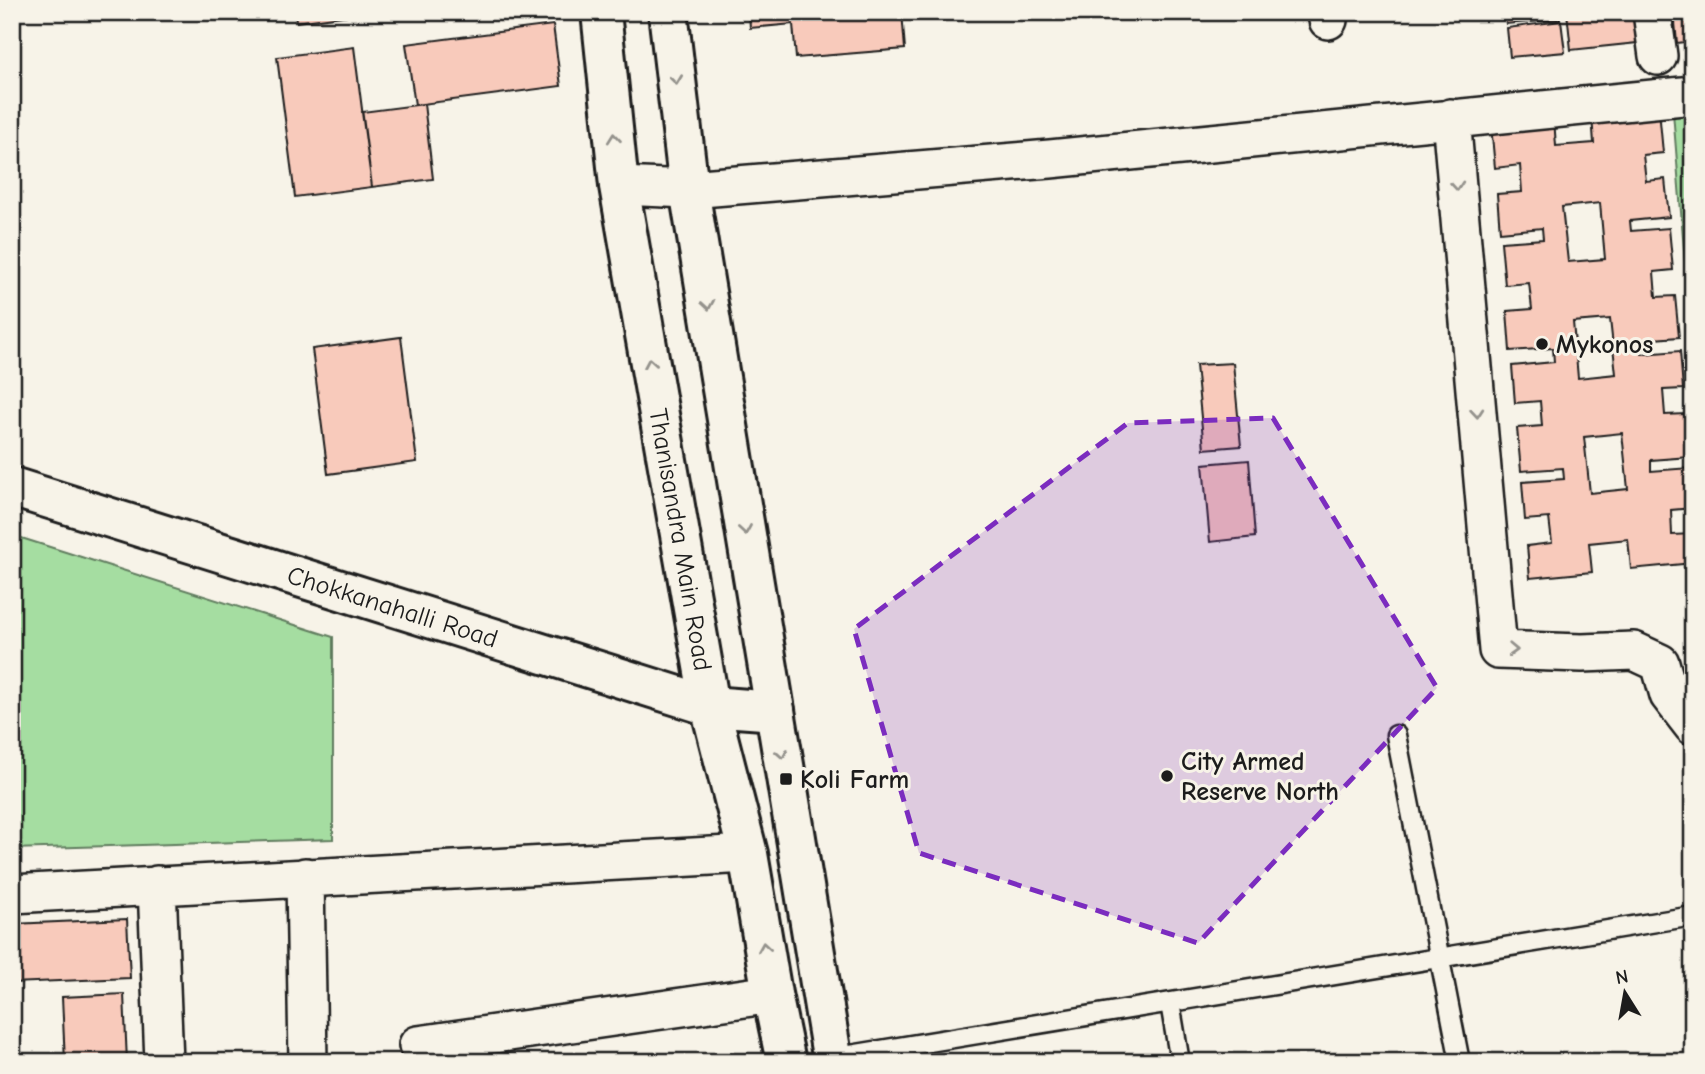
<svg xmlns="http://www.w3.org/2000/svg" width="1705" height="1074" font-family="'Comic Neue',sans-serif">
<rect width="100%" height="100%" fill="#f7f3e8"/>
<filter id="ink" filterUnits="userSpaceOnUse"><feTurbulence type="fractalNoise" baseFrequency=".0143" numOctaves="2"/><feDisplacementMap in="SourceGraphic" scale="14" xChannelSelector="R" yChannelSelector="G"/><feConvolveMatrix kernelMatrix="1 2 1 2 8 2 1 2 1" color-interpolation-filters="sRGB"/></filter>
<g filter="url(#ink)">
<path fill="#a5dda1" stroke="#607c5e" stroke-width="2" d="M 1693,110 L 1693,362 L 1673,112 Z
M 12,535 L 333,637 L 333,839 L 12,849 Z"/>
<path fill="#f8cabb" stroke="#1c1c1c" stroke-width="2" fill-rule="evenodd" d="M 295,12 L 372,12 L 296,22 Z
M 749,12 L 902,12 L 905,49 L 796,58 L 793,24 L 750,28 Z
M 1504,12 L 1559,12 L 1560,19 L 1506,24 Z
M 1567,12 L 1634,12 L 1637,43 L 1571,50 Z
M 1674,12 L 1693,12 L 1693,41 L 1677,43 Z
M 1561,21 L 1565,52 L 1510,57 L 1507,28 Z
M 553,25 L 561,86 L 415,105 L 406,44 Z
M 354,47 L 372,187 L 295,197 L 277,57 Z
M 424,104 L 433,179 L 372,187 L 362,112 Z
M 1659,110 L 1663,153 L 1643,155 L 1646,181 L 1665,179 L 1669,217 L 1630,221 L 1631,231 L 1669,228 L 1673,270 L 1654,272 L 1656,297 L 1675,296 L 1679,337 L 1640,340 L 1642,354 L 1680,351 L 1683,389 L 1663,390 L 1665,415 L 1685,414 L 1689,457 L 1651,460 L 1651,471 L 1690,468 L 1693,508 L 1671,510 L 1672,535 L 1693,534 L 1693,563 L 1631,569 L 1628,539 L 1589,543 L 1592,572 L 1530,578 L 1527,546 L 1552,543 L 1549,518 L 1525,520 L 1522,482 L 1564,479 L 1563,468 L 1521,471 L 1517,428 L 1542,426 L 1540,401 L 1515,403 L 1512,366 L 1554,362 L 1553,348 L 1510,351 L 1507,311 L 1532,309 L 1529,283 L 1505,285 L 1501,242 L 1543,239 L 1542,228 L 1500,232 L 1497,194 L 1522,192 L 1520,165 L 1495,168 L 1491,125 L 1554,119 L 1556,146 L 1594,143 L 1592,116 ZM 1600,203 L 1605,259 L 1568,262 L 1562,207 ZM 1610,319 L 1616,374 L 1578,378 L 1573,322 ZM 1622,433 L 1628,489 L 1590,493 L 1584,437 Z
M 401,337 L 417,462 L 328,474 L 312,349 Z
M 1233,363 L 1241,446 L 1204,449 L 1196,365 Z
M 1249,460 L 1255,537 L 1210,542 L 1203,464 Z
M 127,919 L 130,978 L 12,983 L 12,924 Z
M 124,994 L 127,1062 L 65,1062 L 62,997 Z"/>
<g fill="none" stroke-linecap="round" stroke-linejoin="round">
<defs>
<path id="service" d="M 1396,735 L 1460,1062
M 1170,1003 L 1180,1062
M 832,1058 L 1693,916"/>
<path id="minor" d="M 1327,12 L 1328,20
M 1652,12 L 1658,56
M 1451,118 L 1498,650 L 1582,653 L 1634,651 L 1660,663 L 1669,695 L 1693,726
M 619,186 L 689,189 L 1050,159 L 1693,95
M 305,877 L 308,1062
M 157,885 L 164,1062
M 12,894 L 748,854
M 418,1045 L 772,994"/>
<g id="tertiary">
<path id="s1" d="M 12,487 L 710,706 L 775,711"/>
</g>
<g id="primary">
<path id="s2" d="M 601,12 L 619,186 L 710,706 L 748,854 L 772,994 L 786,1062"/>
<path d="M 668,12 L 689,189 L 833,1062"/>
</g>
</defs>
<use href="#service" stroke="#1c1c1c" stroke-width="23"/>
<use href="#minor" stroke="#1c1c1c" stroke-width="42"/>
<use href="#tertiary" stroke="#1c1c1c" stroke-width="44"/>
<use href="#primary" stroke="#1c1c1c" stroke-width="44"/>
<use href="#service" stroke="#f7f3e8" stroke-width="18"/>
<use href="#minor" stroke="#f7f3e8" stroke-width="37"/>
<use href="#tertiary" stroke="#f7f3e8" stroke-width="38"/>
<use href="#primary" stroke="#f7f3e8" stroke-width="38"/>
</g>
<defs><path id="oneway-chevron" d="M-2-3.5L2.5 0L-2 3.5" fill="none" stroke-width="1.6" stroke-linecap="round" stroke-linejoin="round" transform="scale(1.75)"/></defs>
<g stroke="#94928c">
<use href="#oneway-chevron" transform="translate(676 80) rotate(83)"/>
<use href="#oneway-chevron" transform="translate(614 138) rotate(-96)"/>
<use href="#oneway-chevron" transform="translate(1457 186) rotate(85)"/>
<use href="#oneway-chevron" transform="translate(708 305) rotate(81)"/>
<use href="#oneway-chevron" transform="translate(650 363) rotate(-100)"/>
<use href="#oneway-chevron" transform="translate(1477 413) rotate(85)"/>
<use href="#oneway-chevron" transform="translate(745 530) rotate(81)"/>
<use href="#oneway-chevron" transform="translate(1513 650) rotate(2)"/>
<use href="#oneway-chevron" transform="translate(782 754) rotate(80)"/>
<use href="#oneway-chevron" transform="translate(764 947) rotate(-99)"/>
</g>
</g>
<path fill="#7b2cbf" fill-opacity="0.2" stroke="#7b2cbf" stroke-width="5" stroke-dasharray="14 9" stroke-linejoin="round" d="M 1273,418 L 1437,688 L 1198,943 L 919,853 L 854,629 L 1128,423 Z"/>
<g fill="#1c1c1c" stroke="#f7f3e8" stroke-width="2.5">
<circle cx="1542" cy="344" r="7"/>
<circle cx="1167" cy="776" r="7"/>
<rect x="779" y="772" width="14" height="14" rx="3.5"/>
</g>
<g text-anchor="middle" stroke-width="6" stroke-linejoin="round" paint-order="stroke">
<g font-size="26" font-weight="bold" fill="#1c1c1c" stroke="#f7f3e8" text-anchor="start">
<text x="1556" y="353">Mykonos</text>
<text x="1181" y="770">City Armed<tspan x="1181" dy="30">Reserve North</tspan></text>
<text x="800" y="788">Koli Farm</text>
</g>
<g font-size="26" fill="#1c1c1c" stroke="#f7f3e8">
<text dy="9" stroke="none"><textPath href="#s2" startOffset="534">Thanisandra Main Road</textPath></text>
<text dy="9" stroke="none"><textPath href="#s1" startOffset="399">Chokkanahalli Road</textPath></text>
</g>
</g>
<rect width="1705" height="1074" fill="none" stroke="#f7f3e8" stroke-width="42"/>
<rect x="21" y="21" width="1663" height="1032" fill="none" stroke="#1c1c1c" stroke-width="2.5" filter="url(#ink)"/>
<g transform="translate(1625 993) rotate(349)" stroke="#f7f3e8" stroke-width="5" paint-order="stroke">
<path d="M0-5L12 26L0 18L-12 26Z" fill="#1c1c1c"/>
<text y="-10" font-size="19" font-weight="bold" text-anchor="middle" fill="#1c1c1c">N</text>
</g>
</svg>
